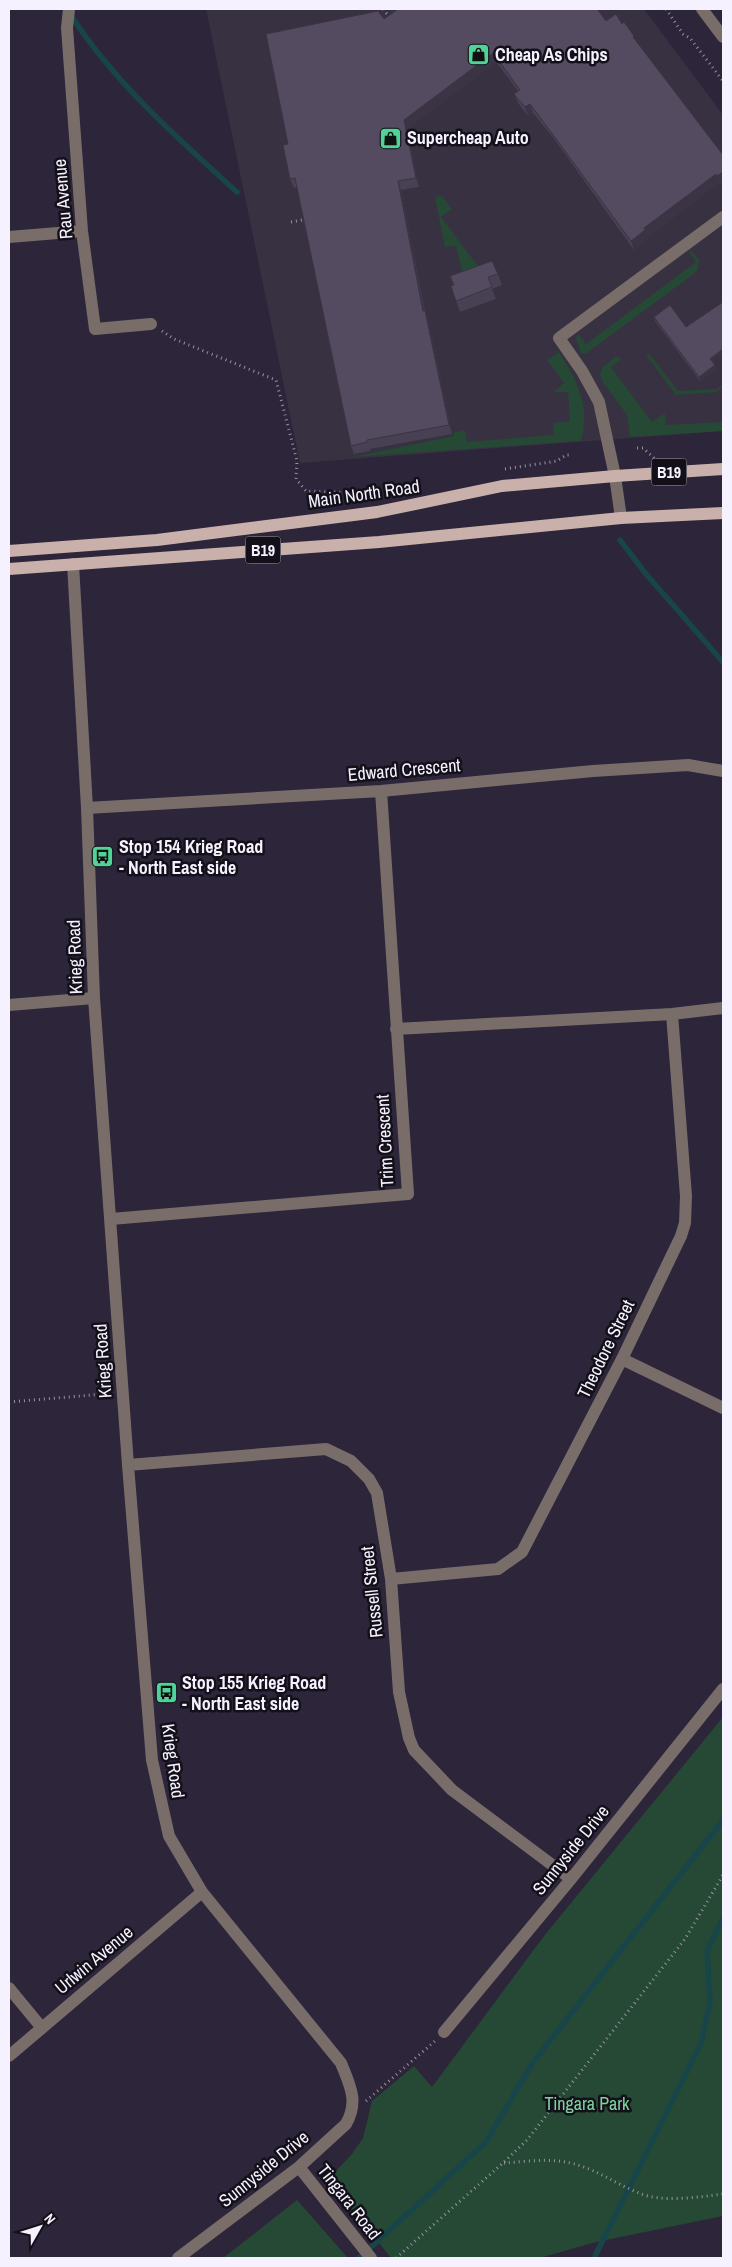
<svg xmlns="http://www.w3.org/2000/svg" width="732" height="2267" font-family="'Archivo Narrow',sans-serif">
<rect width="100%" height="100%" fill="#2d2539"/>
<path fill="#373142" d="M 206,9 L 644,9 L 723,115 L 723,431 L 300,463 Z"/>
<path fill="#254934" d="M 438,196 L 442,196 L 452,209 L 441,217 L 483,273 L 493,265 L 497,270 L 464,280 L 456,246 L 445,247 L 435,198 Z
M 691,250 L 699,260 L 698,269 L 695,273 L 587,353 L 581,353 L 576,338 L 578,334 L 586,344 L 696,262 L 689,252 Z
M 559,352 C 577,381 591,405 581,441 L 352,457 L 454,436 L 454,432 L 465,430 L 467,442 L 554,435 L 553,423 L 570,421 L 568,392 L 553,392 L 564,383 L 547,360 Z
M 649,353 L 678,391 L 717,389 L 723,384 L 723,387 L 716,392 L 676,395 L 646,355 Z
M 616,356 L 622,359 L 611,367 L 652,422 L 665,413 L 666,425 L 723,422 L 723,431 L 630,437 L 627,415 L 602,381 L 600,374 L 602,368 Z
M 723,1717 L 723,2216 L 596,2242 L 540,2258 L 391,2258 L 346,2201 L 333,2174 L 352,2154 L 363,2138 L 372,2101 L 414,2066 L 432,2087 L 544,1936 Z
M 297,2200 L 348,2258 L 223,2258 Z"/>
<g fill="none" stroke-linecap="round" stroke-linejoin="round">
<path stroke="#18454a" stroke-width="5.5" d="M 70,14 C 114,82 177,138 237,192
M 620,540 L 646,574 L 723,662
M 359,2258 L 486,2142 L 533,2062 L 723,1820
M 594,2258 L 701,2043 L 710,2002 L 707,1951 L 723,1918"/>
<path stroke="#9892a3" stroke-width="3" stroke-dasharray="1 4" stroke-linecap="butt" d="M 383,9 L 390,18
M 666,9 L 683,34 L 690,38 L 723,81
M 291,222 L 308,219
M 162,331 L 174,339 L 276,380 L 297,461 L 296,479 L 306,491 L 385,494
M 637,448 L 643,448 L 655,459
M 505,469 L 557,461 L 566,455 L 572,455
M 9,1402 L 104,1394
M 366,2101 L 435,2041
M 504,2163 C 521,2162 541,2159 558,2161 C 590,2164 611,2182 639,2193 C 661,2203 700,2197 723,2194
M 396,2258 L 503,2163 L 527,2140 L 685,1939 L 723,1875"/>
<path stroke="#796d6a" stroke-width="12" d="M 69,9 L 67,28 L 82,231 L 95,329 L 151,324
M 702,9 L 723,37
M 9,237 L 82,231
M 621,518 L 615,476 L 599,402 L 582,371 L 559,338 L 723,217
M 73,564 L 87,808 L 94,998 L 128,1465 L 152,1760 L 169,1836 L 202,1892 L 341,2063 C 350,2086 359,2101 346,2124 L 299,2167 L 178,2258
M 87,808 L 381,791 L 593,771 L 688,765 L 723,771
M 9,1005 L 94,998
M 396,1029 L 672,1014 L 723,1008
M 111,1219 L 408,1194 L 381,791
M 622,1359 L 723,1408
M 128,1465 L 326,1449 L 351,1461 L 369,1479 L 377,1493 L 391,1579 L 399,1692 L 409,1738 L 414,1750 L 452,1790 L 571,1879
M 391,1579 L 498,1569 L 522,1552 L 622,1359 L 681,1236 L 685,1223 L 686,1196 L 672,1014
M 9,1988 L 42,2028
M 444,2032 L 571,1879 L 723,1689
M 9,2056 L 202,1892
M 299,2167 L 371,2258"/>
<path stroke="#cab0ab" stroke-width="12" d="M 9,551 L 157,540 L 377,512 L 502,486 L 615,476 L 723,469
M 9,569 L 379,542 L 621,518 L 723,513"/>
</g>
<path fill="#484053" d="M 384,19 L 606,21 L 637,43 L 723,155 L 720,185 L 719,183 L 648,237 L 648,239 L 634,250 L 552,136 L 533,113 L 528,116 L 518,103 L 514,94 L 518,91 L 496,62 L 407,129 L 419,187 L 401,190 L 425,311 L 428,319 L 452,434 L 370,449 L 370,451 L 354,454 L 351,446 L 297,187 L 294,188 L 290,179 L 288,144 Z
M 498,274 L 502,285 L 492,289 L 496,299 L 460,312 L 451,286 L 453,285 L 450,276 Z
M 654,317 L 686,327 L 715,365 L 716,369 L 700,381 L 655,321 Z"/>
<path fill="#3b3444" d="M 493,53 L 496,62 L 407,129 L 419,187 L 416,178 L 404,120 Z
M 530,104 L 533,113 L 528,116 L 525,107 Z
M 723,172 L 723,183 L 720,185 L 717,176 Z
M 716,174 L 719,183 L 648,237 L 648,239 L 634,250 L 631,241 L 644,228 Z
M 398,181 L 401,190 L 426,320 L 423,311 Z
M 425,311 L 428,319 L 452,434 L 449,425 Z
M 723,349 L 723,354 L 712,363 L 710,359 Z
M 715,365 L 716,369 L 700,381 L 699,377 Z"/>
<path fill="#544b61" stroke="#3b3444" d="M 398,9 L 597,9 L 606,21 L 616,14 L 622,24 L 624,22 L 634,36 L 633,37 L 723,155 L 723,172 L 717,176 L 716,174 L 644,228 L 645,230 L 631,241 L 548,128 L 530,104 L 525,107 L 514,94 L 520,90 L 493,53 L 404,120 L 416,178 L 398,181 L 423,311 L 425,311 L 449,425 L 367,440 L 367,442 L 351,446 L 295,178 L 290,179 L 283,145 L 288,144 L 266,34 L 378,11 L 384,19 Z
M 492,261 L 498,274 L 488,277 L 492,287 L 456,301 L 451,286 L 454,285 L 450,276 Z
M 723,302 L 723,349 L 710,359 L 715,365 L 699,377 L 654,317 L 670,305 L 686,327 Z"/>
<defs>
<symbol id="shop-square" viewBox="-11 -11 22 22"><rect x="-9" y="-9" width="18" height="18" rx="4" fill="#50d398" stroke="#131019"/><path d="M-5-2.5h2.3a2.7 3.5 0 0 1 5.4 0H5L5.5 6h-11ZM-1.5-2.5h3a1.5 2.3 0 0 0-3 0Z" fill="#111"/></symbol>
<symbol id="bus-square" viewBox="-11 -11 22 22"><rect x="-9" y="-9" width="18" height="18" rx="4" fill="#50d398" stroke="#131019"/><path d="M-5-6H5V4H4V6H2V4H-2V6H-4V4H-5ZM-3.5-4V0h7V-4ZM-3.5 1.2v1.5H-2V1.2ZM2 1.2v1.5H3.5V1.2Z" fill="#111"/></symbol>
</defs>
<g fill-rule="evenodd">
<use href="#shop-square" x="466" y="42" width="25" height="25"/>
<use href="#shop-square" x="378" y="126" width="25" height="25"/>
<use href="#bus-square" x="90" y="844" width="25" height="25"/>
<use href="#bus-square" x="154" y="1680" width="25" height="25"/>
</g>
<g text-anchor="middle" stroke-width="5" stroke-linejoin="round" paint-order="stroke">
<g fill="#131019" stroke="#b2aeba" stroke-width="1">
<rect x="651.5" y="458.5" width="35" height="27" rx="4"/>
<rect x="245.5" y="536.5" width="35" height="27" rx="4"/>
</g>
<g font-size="16" font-weight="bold" fill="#f6f1ff">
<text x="669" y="478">B19</text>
<text x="263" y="556">B19</text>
</g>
<g font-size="18" font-weight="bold" fill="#f6f1ff" stroke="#131019" text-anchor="start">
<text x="495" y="61">Cheap As Chips</text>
<text x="407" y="144">Supercheap Auto</text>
<text x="119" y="853">Stop 154 Krieg Road<tspan x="119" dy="21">- North East side</tspan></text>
<text x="182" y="1689">Stop 155 Krieg Road<tspan x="182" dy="21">- North East side</tspan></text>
</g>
<g font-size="18" fill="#f6f1ff" stroke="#131019">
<text transform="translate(63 199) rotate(-95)" y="6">Rau Avenue</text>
<text transform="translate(364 494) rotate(-8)" y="6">Main North Road</text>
<text transform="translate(404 770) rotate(-5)" y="6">Edward Crescent</text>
<text transform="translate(75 957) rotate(-92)" y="6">Krieg Road</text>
<text transform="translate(385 1141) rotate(-93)" y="6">Trim Crescent</text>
<text transform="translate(606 1349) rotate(-64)" y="6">Theodore Street</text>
<text transform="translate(103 1361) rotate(-94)" y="6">Krieg Road</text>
<text transform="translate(372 1592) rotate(-96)" y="6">Russell Street</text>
<text transform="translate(173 1761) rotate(82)" y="6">Krieg Road</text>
<text transform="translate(571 1850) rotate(-51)" y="6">Sunnyside Drive</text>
<text transform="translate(94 1960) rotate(-40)" y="6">Urlwin Avenue</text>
<text transform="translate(264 2169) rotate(-39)" y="6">Sunnyside Drive</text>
<text transform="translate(349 2202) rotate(52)" y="6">Tingara Road</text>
</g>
<g font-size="18" fill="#7ed4a0" stroke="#131019">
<text x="587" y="2110">Tingara Park</text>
</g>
</g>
<rect width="732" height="2267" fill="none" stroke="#f6f1ff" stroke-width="20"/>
<g transform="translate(40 2227) rotate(51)" stroke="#131019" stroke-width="4" paint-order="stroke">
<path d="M0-4L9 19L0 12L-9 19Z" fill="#f6f1ff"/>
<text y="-8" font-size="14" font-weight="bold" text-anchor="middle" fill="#f6f1ff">N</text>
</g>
</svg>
